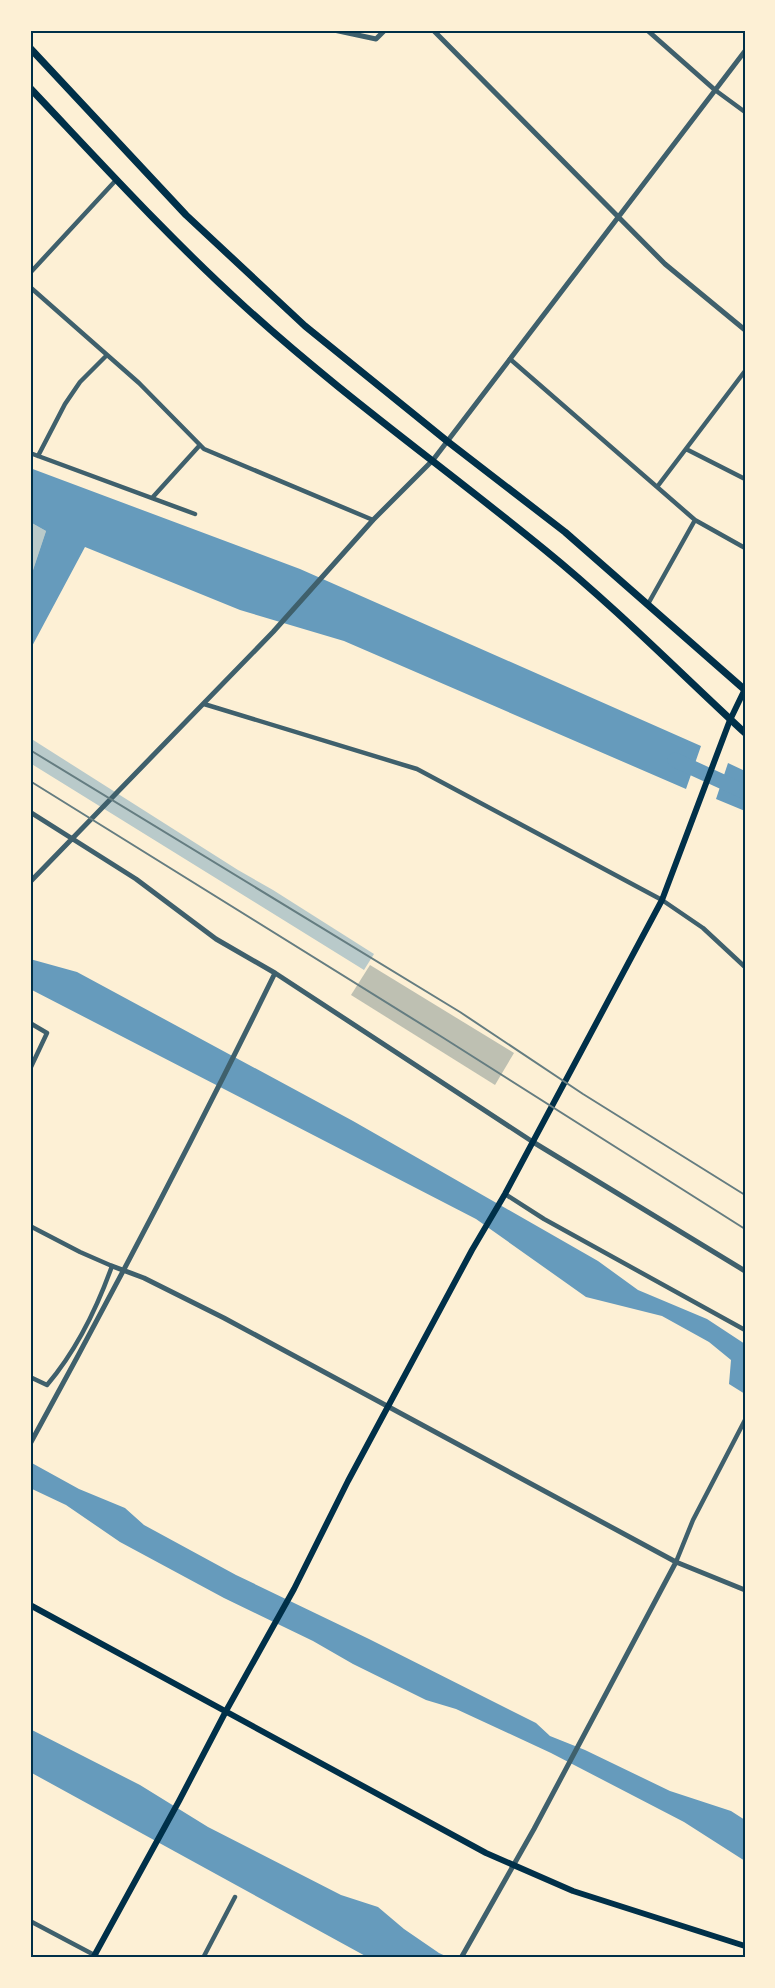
<svg xmlns="http://www.w3.org/2000/svg" width="775" height="1988" font-family="'PT Sans Narrow',sans-serif">
<rect width="100%" height="100%" fill="#fdf0d5"/>
<path fill="#b9caca" d="M 30,522 L 46,531 L 30,579 Z
M 30,738 L 238,870 L 273,890 L 374,954 L 364,970 L 30,763 Z"/>
<path fill="#669bbc" d="M 30,468 L 300,569 L 701,746 L 686,789 L 344,641 L 240,610 L 85,547 L 30,650 L 30,579 L 46,531 L 30,522 Z
M 728,763 L 745,771 L 745,811 L 716,799 Z
M 30,959 L 77,972 L 353,1121 L 598,1261 L 638,1290 L 707,1319 L 745,1344 L 745,1394 L 729,1384 L 731,1360 L 709,1342 L 662,1316 L 586,1297 L 476,1219 L 30,989 Z
M 30,1462 L 79,1489 L 125,1508 L 144,1525 L 236,1575 L 369,1639 L 536,1723 L 550,1736 L 585,1750 L 670,1791 L 731,1811 L 745,1820 L 745,1861 L 684,1822 L 551,1753 L 456,1709 L 426,1700 L 353,1664 L 313,1641 L 224,1598 L 120,1542 L 66,1505 L 30,1488 Z
M 30,1729 L 140,1785 L 208,1827 L 341,1895 L 378,1907 L 404,1929 L 439,1953 L 450,1958 L 369,1958 L 30,1772 Z"/>
<g fill="none" stroke-linecap="round" stroke-linejoin="round">
<path stroke="#669bbc" stroke-width="15" d="M 675,760 L 745,792"/>
</g>
<path fill="#bec0b2" d="M 370,965 L 514,1053 L 495,1085 L 351,995 Z"/>
<g fill="none" stroke-linecap="round" stroke-linejoin="round">
<path stroke="#3f606c" stroke-width="4.5" d="M 715,90 L 745,112
M 30,273 L 117,179
M 30,287 L 139,383 L 204,449 L 373,520
M 510,359 L 695,520 L 745,548
M 686,449 L 745,479
M 30,453 L 195,514
M 38,456 L 65,404 L 80,382 L 107,355
M 657,487 L 745,371
M 152,498 L 200,445
M 648,604 L 695,520
M 204,704 L 417,769 L 662,900 L 703,928 L 745,967
M 30,1023 L 47,1033 L 30,1069
M 505,1194 L 544,1219 L 745,1330
M 30,1226 L 80,1252 L 112,1266 C 97,1308 76,1351 47,1385 L 30,1377
M 676,1562 L 693,1520 L 745,1420
M 30,1921 L 100,1958
M 203,1958 L 235,1897"/>
<path stroke="#3f606c" stroke-width="5" d="M 334,30 L 376,39 L 385,30
M 433,30 L 665,264 L 745,330
M 647,30 L 715,90
M 30,812 L 136,879 L 216,939 L 275,973 L 533,1142 L 745,1271
M 30,882 L 273,632 L 373,520 L 433,460 L 745,51
M 112,1266 L 144,1278 L 224,1318 L 676,1562 L 745,1590
M 30,1444 C 115,1289 197,1132 275,973
M 461,1958 L 534,1829 L 676,1562"/>
<path stroke="#003049" stroke-width="6" d="M 30,1605 L 486,1853 L 573,1891 L 745,1946
M 93,1958 L 179,1801 L 226,1711 L 294,1589 L 348,1481 L 472,1250 L 505,1194 L 662,900 L 730,720 L 745,689"/>
<path stroke="#003049" stroke-width="7" d="M 30,48 L 186,215 L 305,326 L 447,441 L 565,532 L 745,690
M 30,88 C 100,162 169,238 244,306 C 339,393 445,468 545,550 C 615,607 679,672 745,733"/>
<path stroke="#657d81" stroke-width="2" d="M 30,750 L 460,1012 L 583,1094 L 745,1195
M 30,781 L 442,1037 L 745,1229"/>
</g>
<rect width="775" height="1988" fill="none" stroke="#fdf0d5" stroke-width="63"/>
<rect x="32" y="32" width="712" height="1924" fill="none" stroke="#003049" stroke-width="2"/>
</svg>
